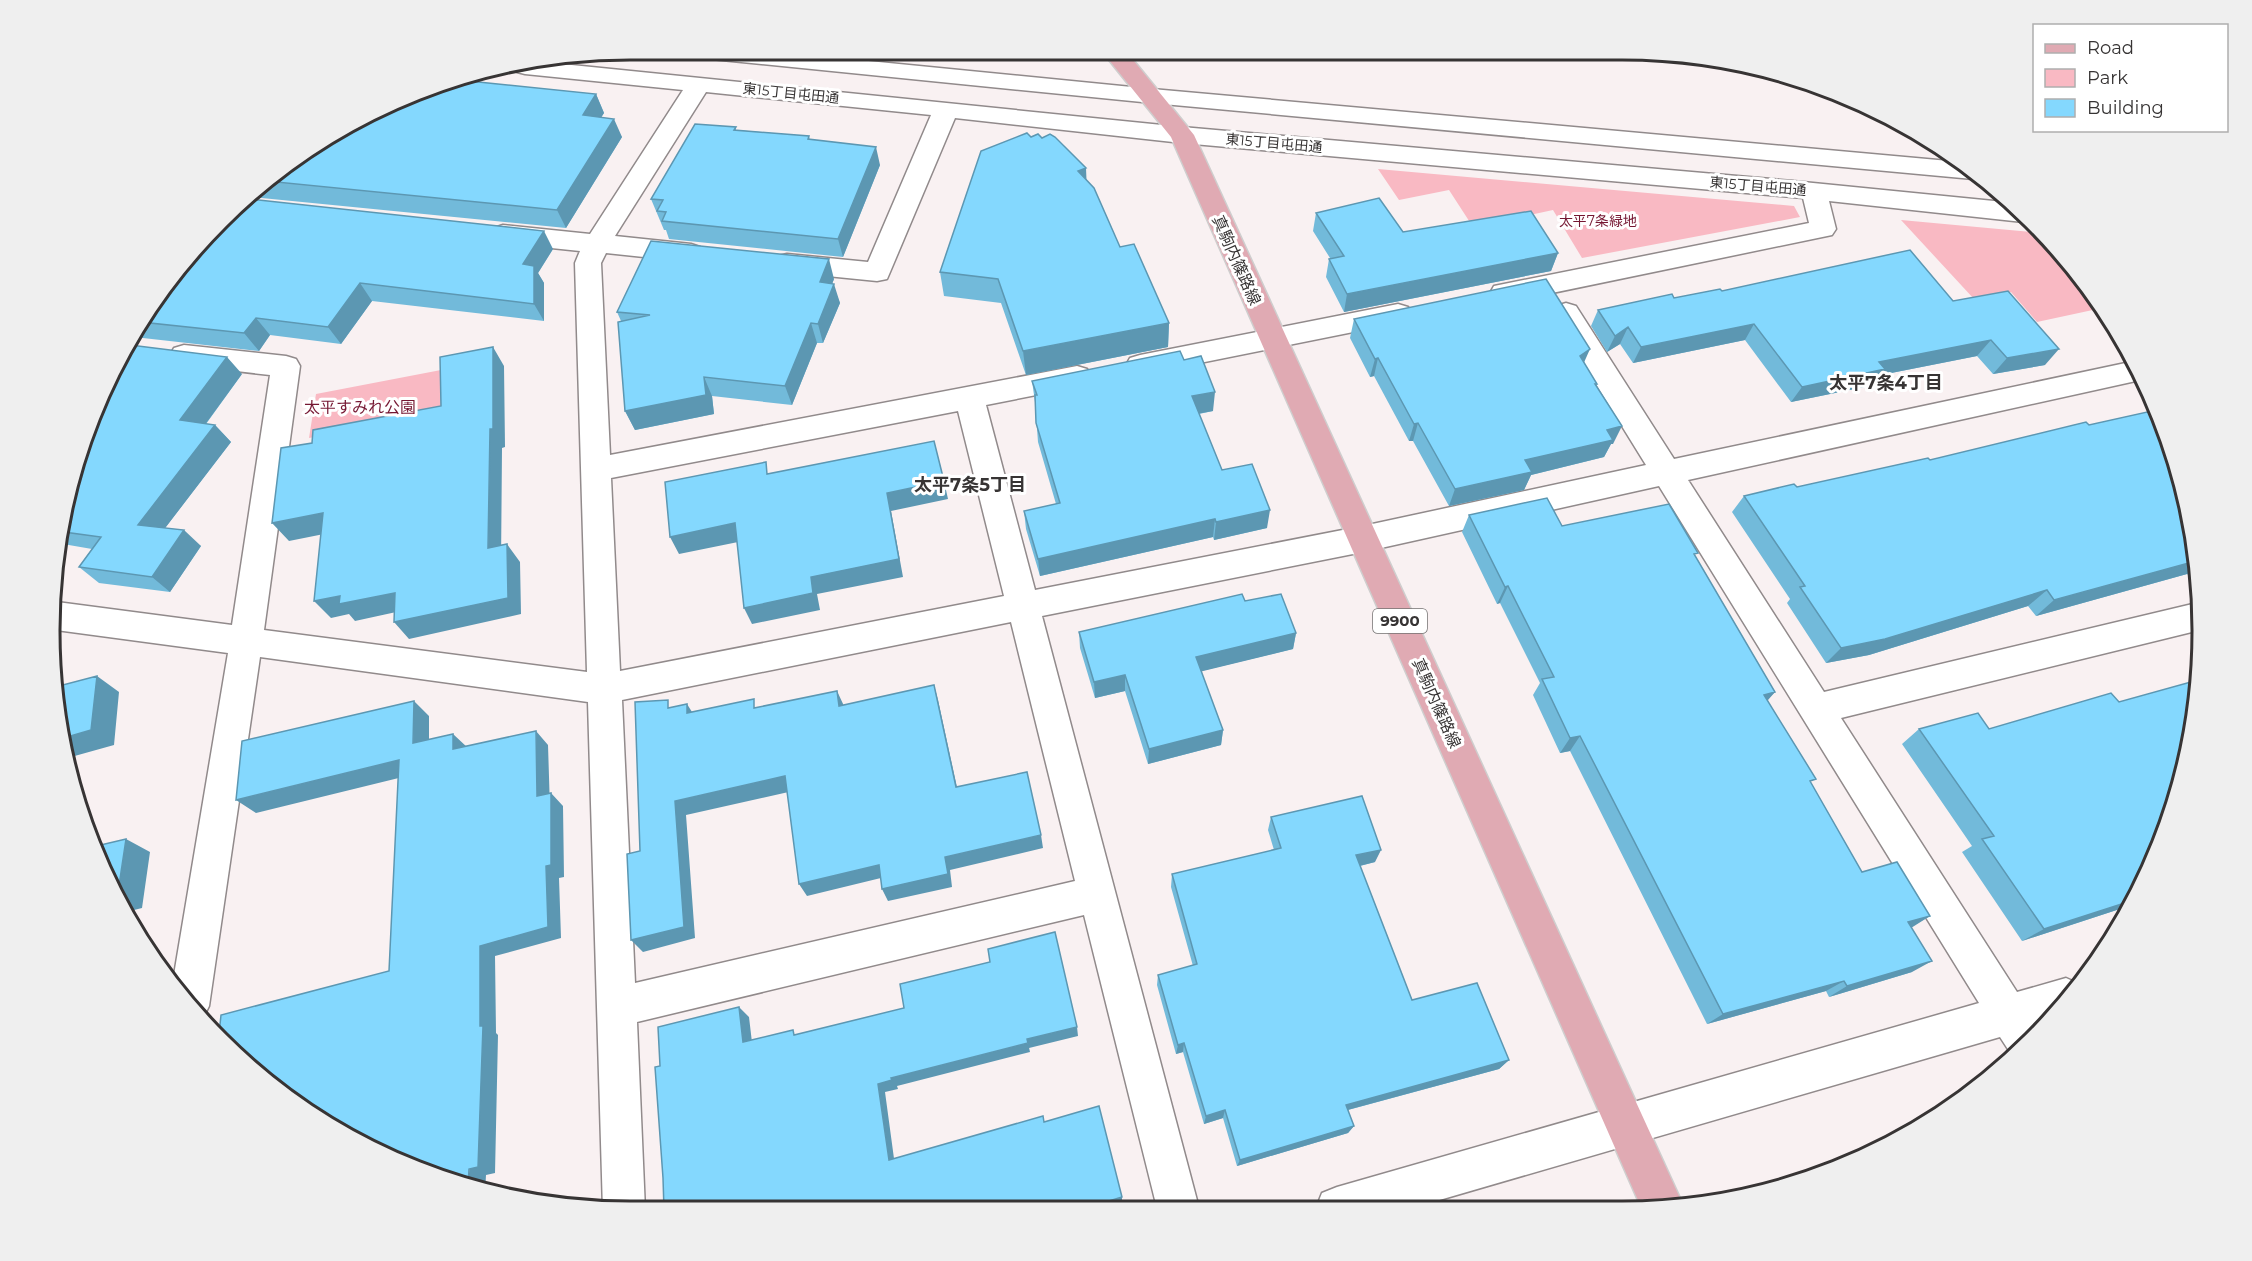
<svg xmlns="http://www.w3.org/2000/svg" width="2252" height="1261" font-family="Montserrat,'Noto Sans JP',sans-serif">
<rect width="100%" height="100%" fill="#f9f1f2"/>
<path fill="#f9b9c3" d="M 1378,169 L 1794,206 L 1800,217 L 1582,258 L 1553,210 L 1473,227 L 1449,190 L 1399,200 Z
M 1901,220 L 2041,233 L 2083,277 L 2102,308 L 2037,322 L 2011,292 L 1974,299 Z
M 441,370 L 442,413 L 309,438 L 316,394 Z"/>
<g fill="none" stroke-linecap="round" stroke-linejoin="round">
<defs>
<path id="minor" d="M 679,50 L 758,50 L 1152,89 L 1960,162 L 1981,177 L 1973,179 L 1152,103 L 691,57 L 683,55 Z
M 552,63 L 1182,127 L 1793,181 L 2014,203 L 2029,220 L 2023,222 L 1829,201 L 1836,229 L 1832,235 L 1504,303 L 1494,300 L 1490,293 L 1494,286 L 1809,223 L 1803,198 L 1182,143 L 955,118 L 890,272 L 887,279 L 877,281 L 787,272 L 778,270 L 774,263 L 778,256 L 787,254 L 868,262 L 931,115 L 706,92 L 615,236 L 691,244 L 700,247 L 704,253 L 700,259 L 691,262 L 606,253 L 601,263 L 610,455 L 1077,366 L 1087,369 L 1091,377 L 1087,385 L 986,405 L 1035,590 L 1363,526 L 1646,465 L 1552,313 L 1556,306 L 1566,303 L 1576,306 L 1674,459 L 2135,361 L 2145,379 L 1688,480 L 1824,692 L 2201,602 L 2200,630 L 1841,718 L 2017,992 L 2066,978 L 2077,983 L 2046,1023 L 2039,1026 L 2041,1030 L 2033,1041 L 2013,1057 L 2000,1037 L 1412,1208 L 1316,1208 L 1322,1193 L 1337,1187 L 1979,1003 L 1659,486 L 1363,552 L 1042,616 L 1199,1208 L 1157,1208 L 1084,915 L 637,1022 L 645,1210 L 603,1210 L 588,702 L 260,657 L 209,1006 L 202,1020 L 193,1013 L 173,981 L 228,653 L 56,630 L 57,602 L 232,625 L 270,375 L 184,365 L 174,362 L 170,355 L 174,348 L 184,345 L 286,356 L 296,359 L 300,366 L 264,630 L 587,672 L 575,263 L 580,251 L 503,243 L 494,240 L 490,234 L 494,228 L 503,225 L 590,234 L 683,90 L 525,74 L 517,72 L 514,69 ZM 958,411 L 1004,596 L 620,671 L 611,478 ZM 1011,622 L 1075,881 L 635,983 L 622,700 Z
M 1398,304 L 1408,307 L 1412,314 L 1408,321 L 1140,375 L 1130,372 L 1126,365 L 1130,358 L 1140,355 Z"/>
<path id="major" d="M 1101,50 L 1125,50 L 1194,135 L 1684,1207 L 1641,1207 L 1171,137 Z"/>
</defs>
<use href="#minor" stroke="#918a8b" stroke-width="3"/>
<use href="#major" stroke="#cfcece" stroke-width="3"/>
<use href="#minor" fill="#fff" fill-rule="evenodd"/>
<use href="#major" fill="#e0aab3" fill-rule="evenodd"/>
</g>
<path fill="#72bada" d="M 596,94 L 604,113 L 601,117 L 622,137 L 566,228 L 251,197 L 277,169 Z
M 736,127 L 736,130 L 809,136 L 810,140 L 880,165 L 843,257 L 669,239 L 666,230 L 664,230 L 651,199 Z
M 1031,137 L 1042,138 L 1086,168 L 1086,180 L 1120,247 L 1169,323 L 1168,347 L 1026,375 L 1001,303 L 944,296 L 940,272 Z
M 1316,213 L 1403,232 L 1558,253 L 1551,271 L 1344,312 L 1326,277 L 1329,259 L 1330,258 L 1313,231 Z
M 553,249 L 538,273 L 544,283 L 544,321 L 372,301 L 341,344 L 270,335 L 259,351 L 134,337 L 148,307 Z
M 834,279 L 832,284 L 840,303 L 823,343 L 817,343 L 792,405 L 712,396 L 714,414 L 635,430 L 625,411 L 621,321 L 617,312 Z
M 1722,291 L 1953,301 L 2045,365 L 1993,374 L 1977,356 L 1881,375 L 1874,385 L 1791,402 L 1745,340 L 1633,363 L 1620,344 L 1607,352 L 1591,326 L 1598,310 Z
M 1354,319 L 1584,363 L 1597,384 L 1596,386 L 1613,444 L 1611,444 L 1604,457 L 1531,475 L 1524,490 L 1449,506 L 1413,441 L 1409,441 L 1374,376 L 1370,377 L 1350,338 Z
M 1184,360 L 1213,411 L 1199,414 L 1222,470 L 1267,528 L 1214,540 L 1213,537 L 1040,576 L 1026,529 L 1024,511 L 1056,504 L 1038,442 L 1035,402 L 1032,381 Z
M 242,374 L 206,424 L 215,425 L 231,442 L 165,528 L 201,546 L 170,592 L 99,583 L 79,567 L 92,549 L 63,544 L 69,480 Z
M 2089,425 L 2183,480 L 2199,579 L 2195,580 L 2187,574 L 2036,616 L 2028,606 L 1869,655 L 1826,663 L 1787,603 L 1790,599 L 1732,512 L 1744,496 L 1797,487 L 1930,460 Z
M 1469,515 L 1562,526 L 1696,557 L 1775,692 L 1767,700 L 1811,783 L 1862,872 L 1930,916 L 1911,927 L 1912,972 L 1829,997 L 1826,991 L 1707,1024 L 1570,751 L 1560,753 L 1533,695 L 1540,683 L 1500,603 L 1497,604 L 1462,532 Z
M 1245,601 L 1296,633 L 1293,649 L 1201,671 L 1223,730 L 1221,745 L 1148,764 L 1125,691 L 1095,698 L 1080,648 L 1079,632 Z
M 1919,729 L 1989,729 L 2132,905 L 2022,941 L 1962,852 L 1972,846 L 1902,744 Z
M 1271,817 L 1375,862 L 1360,866 L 1412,1000 L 1509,1060 L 1499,1069 L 1348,1110 L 1354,1126 L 1348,1133 L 1237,1166 L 1223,1118 L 1204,1124 L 1183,1052 L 1176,1054 L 1157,985 L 1158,975 L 1193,966 L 1171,887 L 1172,874 L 1274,850 L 1268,830 Z"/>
<path fill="#5c97b2" d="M 596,94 L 604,113 L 591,134 L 583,115 Z
M 614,119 L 622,137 L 566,228 L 557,210 Z
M 876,147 L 880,165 L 843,257 L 838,239 Z
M 1086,168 L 1087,192 L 1078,171 Z
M 544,231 L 553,249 L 538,273 L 544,283 L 544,321 L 534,304 L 523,264 Z
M 1558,253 L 1551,271 L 1344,312 L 1347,294 Z
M 829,259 L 834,279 L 825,302 L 820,282 Z
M 360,283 L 372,301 L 341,344 L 328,327 Z
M 834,284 L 840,303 L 823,343 L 818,324 Z
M 256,318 L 270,335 L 259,351 L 244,333 Z
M 811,323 L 817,343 L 792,405 L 785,386 Z
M 1169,323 L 1168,347 L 1026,375 L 1023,351 Z
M 1754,324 L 1745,340 L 1633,363 L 1641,347 Z
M 1628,327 L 1620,344 L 1607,352 L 1615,336 Z
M 1991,340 L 1977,356 L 1881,375 L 1874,385 L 1791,402 L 1802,387 L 1879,362 Z
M 493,347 L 504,366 L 505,447 L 502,448 L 501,566 L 488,548 L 490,429 Z
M 1590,349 L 1582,367 L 1580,356 Z
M 2059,349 L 2045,365 L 1993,374 L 2007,358 Z
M 227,357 L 242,374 L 196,437 L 180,420 Z
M 1378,358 L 1374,376 L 1370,377 L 1375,359 Z
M 704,377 L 712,396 L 714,414 L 635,430 L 625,411 Z
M 1215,392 L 1213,411 L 1191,415 L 1192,396 Z
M 1418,423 L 1413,441 L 1409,441 L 1414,424 Z
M 215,425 L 231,442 L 156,540 L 138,525 Z
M 1622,426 L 1613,444 L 1611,444 L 1604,457 L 1531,475 L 1524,490 L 1449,506 L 1455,489 L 1525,460 L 1607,430 Z
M 944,481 L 948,499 L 891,511 L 903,577 L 817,594 L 820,610 L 752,624 L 744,608 L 811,577 L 887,493 Z
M 1270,510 L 1267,528 L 1214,540 L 1216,522 Z
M 323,513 L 339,531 L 289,541 L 272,523 Z
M 1215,519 L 1213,537 L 1040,576 L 1038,559 Z
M 735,523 L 743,541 L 679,554 L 670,537 Z
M 184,530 L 201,546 L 170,592 L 152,577 Z
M 507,544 L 520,562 L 521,614 L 409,639 L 394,622 Z
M 2196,561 L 2197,567 L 2187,574 L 2036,616 L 2054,600 Z
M 1508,586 L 1500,603 L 1497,604 L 1505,587 Z
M 2047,590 L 2028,606 L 1869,655 L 1826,663 L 1841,648 Z
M 395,593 L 410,609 L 355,621 L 349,614 L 331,618 L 314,601 L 340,596 Z
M 1296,633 L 1293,649 L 1195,673 L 1196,657 Z
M 1125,675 L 1125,691 L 1095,698 L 1094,682 Z
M 97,676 L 119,692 L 114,745 L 71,757 L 67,737 Z
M 934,685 L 938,700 L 960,801 L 956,787 Z
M 837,691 L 844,706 L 839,706 Z
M 1775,692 L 1761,708 L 1764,695 Z
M 414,701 L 429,716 L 429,757 L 413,743 Z
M 687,704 L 697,720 L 687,713 Z
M 1223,730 L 1221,745 L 1148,764 L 1149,749 Z
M 536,731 L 548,745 L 550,809 L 537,796 Z
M 453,734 L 468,748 L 453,749 Z
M 1580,736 L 1570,751 L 1560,753 L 1570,738 Z
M 399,760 L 415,774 L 256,813 L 236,800 Z
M 785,776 L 793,791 L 686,815 L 695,938 L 643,952 L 631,940 L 675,801 Z
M 551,793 L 563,806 L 564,877 L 559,878 L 561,938 L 495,956 L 496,1033 L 498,1035 L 495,1173 L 486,1175 L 485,1193 L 480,1192 L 468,1187 L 480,1026 L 480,946 L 546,866 Z
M 1041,835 L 1043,848 L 950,870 L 952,887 L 888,901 L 882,889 L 945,857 Z
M 126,839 L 150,852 L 142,908 L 130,911 L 118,892 Z
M 1381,850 L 1375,862 L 1351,868 L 1356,855 Z
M 879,865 L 885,877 L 807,896 L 799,884 Z
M 2134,900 L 2132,905 L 2022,941 L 2044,929 Z
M 1930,916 L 1911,928 L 1908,922 Z
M 1932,961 L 1912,972 L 1829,997 L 1847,986 Z
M 1844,981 L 1826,991 L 1707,1024 L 1723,1014 Z
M 739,1007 L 749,1017 L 753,1051 L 743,1042 Z
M 1077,1027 L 1078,1036 L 1029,1048 L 1027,1039 Z
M 1028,1043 L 1030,1052 L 897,1086 L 898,1089 L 885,1092 L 895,1166 L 889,1160 L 878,1084 L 891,1078 Z
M 1184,1043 L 1183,1052 L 1176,1054 L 1178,1045 Z
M 1509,1060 L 1499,1069 L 1340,1112 L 1346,1105 Z
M 1225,1110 L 1223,1118 L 1204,1124 L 1206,1116 Z
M 1354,1126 L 1348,1133 L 1237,1166 L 1240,1160 Z
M 1122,1197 L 1122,1203 L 1102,1209 L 1083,1209 Z"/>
<path fill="#84d8fe" stroke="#5c97b2" stroke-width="1.5" d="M 449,79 L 596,94 L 583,115 L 614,119 L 557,210 L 266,181 L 277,169 L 444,80 Z
M 695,124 L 736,127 L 734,130 L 809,136 L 808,139 L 876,147 L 838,239 L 662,221 L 666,212 L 657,211 L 663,200 L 651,199 Z
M 1027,133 L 1031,137 L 1038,134 L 1042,138 L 1050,134 L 1055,137 L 1086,168 L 1078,171 L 1094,188 L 1120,247 L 1134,244 L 1169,323 L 1023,351 L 998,279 L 940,272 L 981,151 Z
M 1379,198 L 1403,232 L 1531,211 L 1558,253 L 1347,294 L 1329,259 L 1344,256 L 1316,213 Z
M 249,199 L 544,231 L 523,264 L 534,266 L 534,304 L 360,283 L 328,327 L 256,318 L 244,333 L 141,322 L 148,307 Z
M 651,241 L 829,259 L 820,282 L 834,284 L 818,324 L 811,323 L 785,386 L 704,377 L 706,395 L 625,411 L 618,322 L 650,315 L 617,312 Z
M 1910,250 L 1953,301 L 2008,291 L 2059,349 L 2007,358 L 1991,340 L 1879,362 L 1885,369 L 1802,387 L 1754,324 L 1641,347 L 1628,327 L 1615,336 L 1598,310 L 1672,294 L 1674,298 L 1720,289 L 1722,291 Z
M 1546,279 L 1590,349 L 1580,356 L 1597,384 L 1595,384 L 1622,426 L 1607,430 L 1613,440 L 1525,460 L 1532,472 L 1455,489 L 1418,423 L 1414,424 L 1378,358 L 1375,359 L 1354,319 Z
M 130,345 L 227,357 L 180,420 L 215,425 L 138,525 L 184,530 L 152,577 L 79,567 L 101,537 L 64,532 L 69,480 Z
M 493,347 L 493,429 L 490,429 L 488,548 L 507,544 L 508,598 L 394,622 L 395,593 L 339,604 L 340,596 L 314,601 L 323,513 L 272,523 L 281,448 L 312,443 L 313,430 L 441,406 L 440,357 Z
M 1180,351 L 1184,360 L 1201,356 L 1215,392 L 1192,396 L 1222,470 L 1252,464 L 1270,510 L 1216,522 L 1215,519 L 1038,559 L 1024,511 L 1060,503 L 1036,423 L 1035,395 L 1037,395 L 1032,381 Z
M 2156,410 L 2183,480 L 2196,561 L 2054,600 L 2047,590 L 1885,639 L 1841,648 L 1800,587 L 1805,586 L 1744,496 L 1794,484 L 1797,487 L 1928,458 L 1930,460 L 2086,422 L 2089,425 Z
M 934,441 L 944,481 L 887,493 L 899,559 L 811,577 L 813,593 L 744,608 L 735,523 L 670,537 L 665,482 L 766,462 L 767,474 Z
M 1547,498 L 1562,526 L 1669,504 L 1698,553 L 1694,554 L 1775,692 L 1764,695 L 1816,779 L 1810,781 L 1862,872 L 1897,862 L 1930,916 L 1908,922 L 1932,961 L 1847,986 L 1844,981 L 1723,1014 L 1580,736 L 1570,738 L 1542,679 L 1554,677 L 1508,586 L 1505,587 L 1469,515 Z
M 1242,594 L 1245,601 L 1281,594 L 1296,633 L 1196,657 L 1223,730 L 1149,749 L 1125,675 L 1094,682 L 1079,632 Z
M 97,676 L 91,730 L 67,737 L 55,687 Z
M 2198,680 L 2197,707 L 2172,818 L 2134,900 L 2044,929 L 1982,839 L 1994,836 L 1919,729 L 1978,713 L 1989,729 L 2111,693 L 2119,702 Z
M 934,685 L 956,787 L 1027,772 L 1041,835 L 945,857 L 948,874 L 882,889 L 879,865 L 799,884 L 785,776 L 675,801 L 684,927 L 631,940 L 627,854 L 640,851 L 635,702 L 668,700 L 668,708 L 687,704 L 687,713 L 754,699 L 754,708 L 837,691 L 839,706 Z
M 414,701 L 413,743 L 453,734 L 453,749 L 536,731 L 537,796 L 551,793 L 551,865 L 546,866 L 548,927 L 480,946 L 480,1026 L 483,1026 L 478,1167 L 469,1169 L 468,1187 L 340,1133 L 219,1034 L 221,1015 L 389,971 L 399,760 L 236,800 L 242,741 Z
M 1362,796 L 1381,850 L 1356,855 L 1412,1000 L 1477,983 L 1509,1060 L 1346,1105 L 1354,1126 L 1240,1160 L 1225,1110 L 1206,1116 L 1184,1043 L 1178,1045 L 1158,975 L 1197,964 L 1172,874 L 1281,848 L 1271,817 Z
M 126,839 L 118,892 L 94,853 L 92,847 Z
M 1055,932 L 1077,1027 L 1027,1039 L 1028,1043 L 891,1078 L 892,1080 L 878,1084 L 889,1160 L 1043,1116 L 1044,1122 L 1099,1106 L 1122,1197 L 1083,1209 L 664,1210 L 663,1178 L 655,1067 L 660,1066 L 658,1027 L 739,1007 L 743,1042 L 793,1030 L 794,1035 L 904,1008 L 900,984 L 990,962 L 988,949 Z"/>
<g text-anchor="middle" stroke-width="6" stroke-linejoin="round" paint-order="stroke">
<g font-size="14" fill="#373434" stroke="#fff">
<text transform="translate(791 93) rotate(6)" y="5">東15丁目屯田通</text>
<text transform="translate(1274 143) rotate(5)" y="5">東15丁目屯田通</text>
<text transform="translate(1758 186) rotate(5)" y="5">東15丁目屯田通</text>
</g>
<g font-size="14" fill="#751732" stroke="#fff">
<text x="1598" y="226">太平7条緑地</text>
</g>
<rect fill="#fff" stroke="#737171" stroke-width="1.5" x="1373" y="609" width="54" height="24" rx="4.5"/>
<g font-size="15" font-weight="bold" fill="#373434">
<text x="1400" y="626">9900</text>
</g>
<g font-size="16" fill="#373434" stroke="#fff">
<text transform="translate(1237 260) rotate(66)" y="6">真駒内篠路線</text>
<text transform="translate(1437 703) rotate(66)" y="6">真駒内篠路線</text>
</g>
<g font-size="16" fill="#751732" stroke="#fff">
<text x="360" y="413">太平すみれ公園</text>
</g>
<g font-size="18" font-weight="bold" fill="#373434" stroke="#fff">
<text x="1886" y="389">太平7条4丁目</text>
<text x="970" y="491">太平7条5丁目</text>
</g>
</g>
<path d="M0 0H2252V1261H0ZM630 60H1622A570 570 0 0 1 2192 630V631A570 570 0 0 1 1622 1201H630A570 570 0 0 1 60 631V630A570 570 0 0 1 630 60Z" fill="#efefef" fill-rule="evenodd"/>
<path fill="none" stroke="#373434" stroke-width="3" d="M630 60H1622A570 570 0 0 1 2192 630V631A570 570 0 0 1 1622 1201H630A570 570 0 0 1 60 631V630A570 570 0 0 1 630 60Z"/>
<rect x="2033" y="24" width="195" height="108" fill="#ffffff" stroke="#afaeae" stroke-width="1.5"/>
<rect x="2045" y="44" width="30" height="9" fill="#e0aab3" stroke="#afaeae" stroke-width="1.5"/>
<text x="2087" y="54" font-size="18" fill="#373434">Road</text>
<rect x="2045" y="69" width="30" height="18" fill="#f9b9c3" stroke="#afaeae" stroke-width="1.5"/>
<text x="2087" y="84" font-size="18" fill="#373434">Park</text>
<rect x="2045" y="99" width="30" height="18" fill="#84d8fe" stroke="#afaeae" stroke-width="1.5"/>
<text x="2087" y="114" font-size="18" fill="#373434">Building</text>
</svg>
